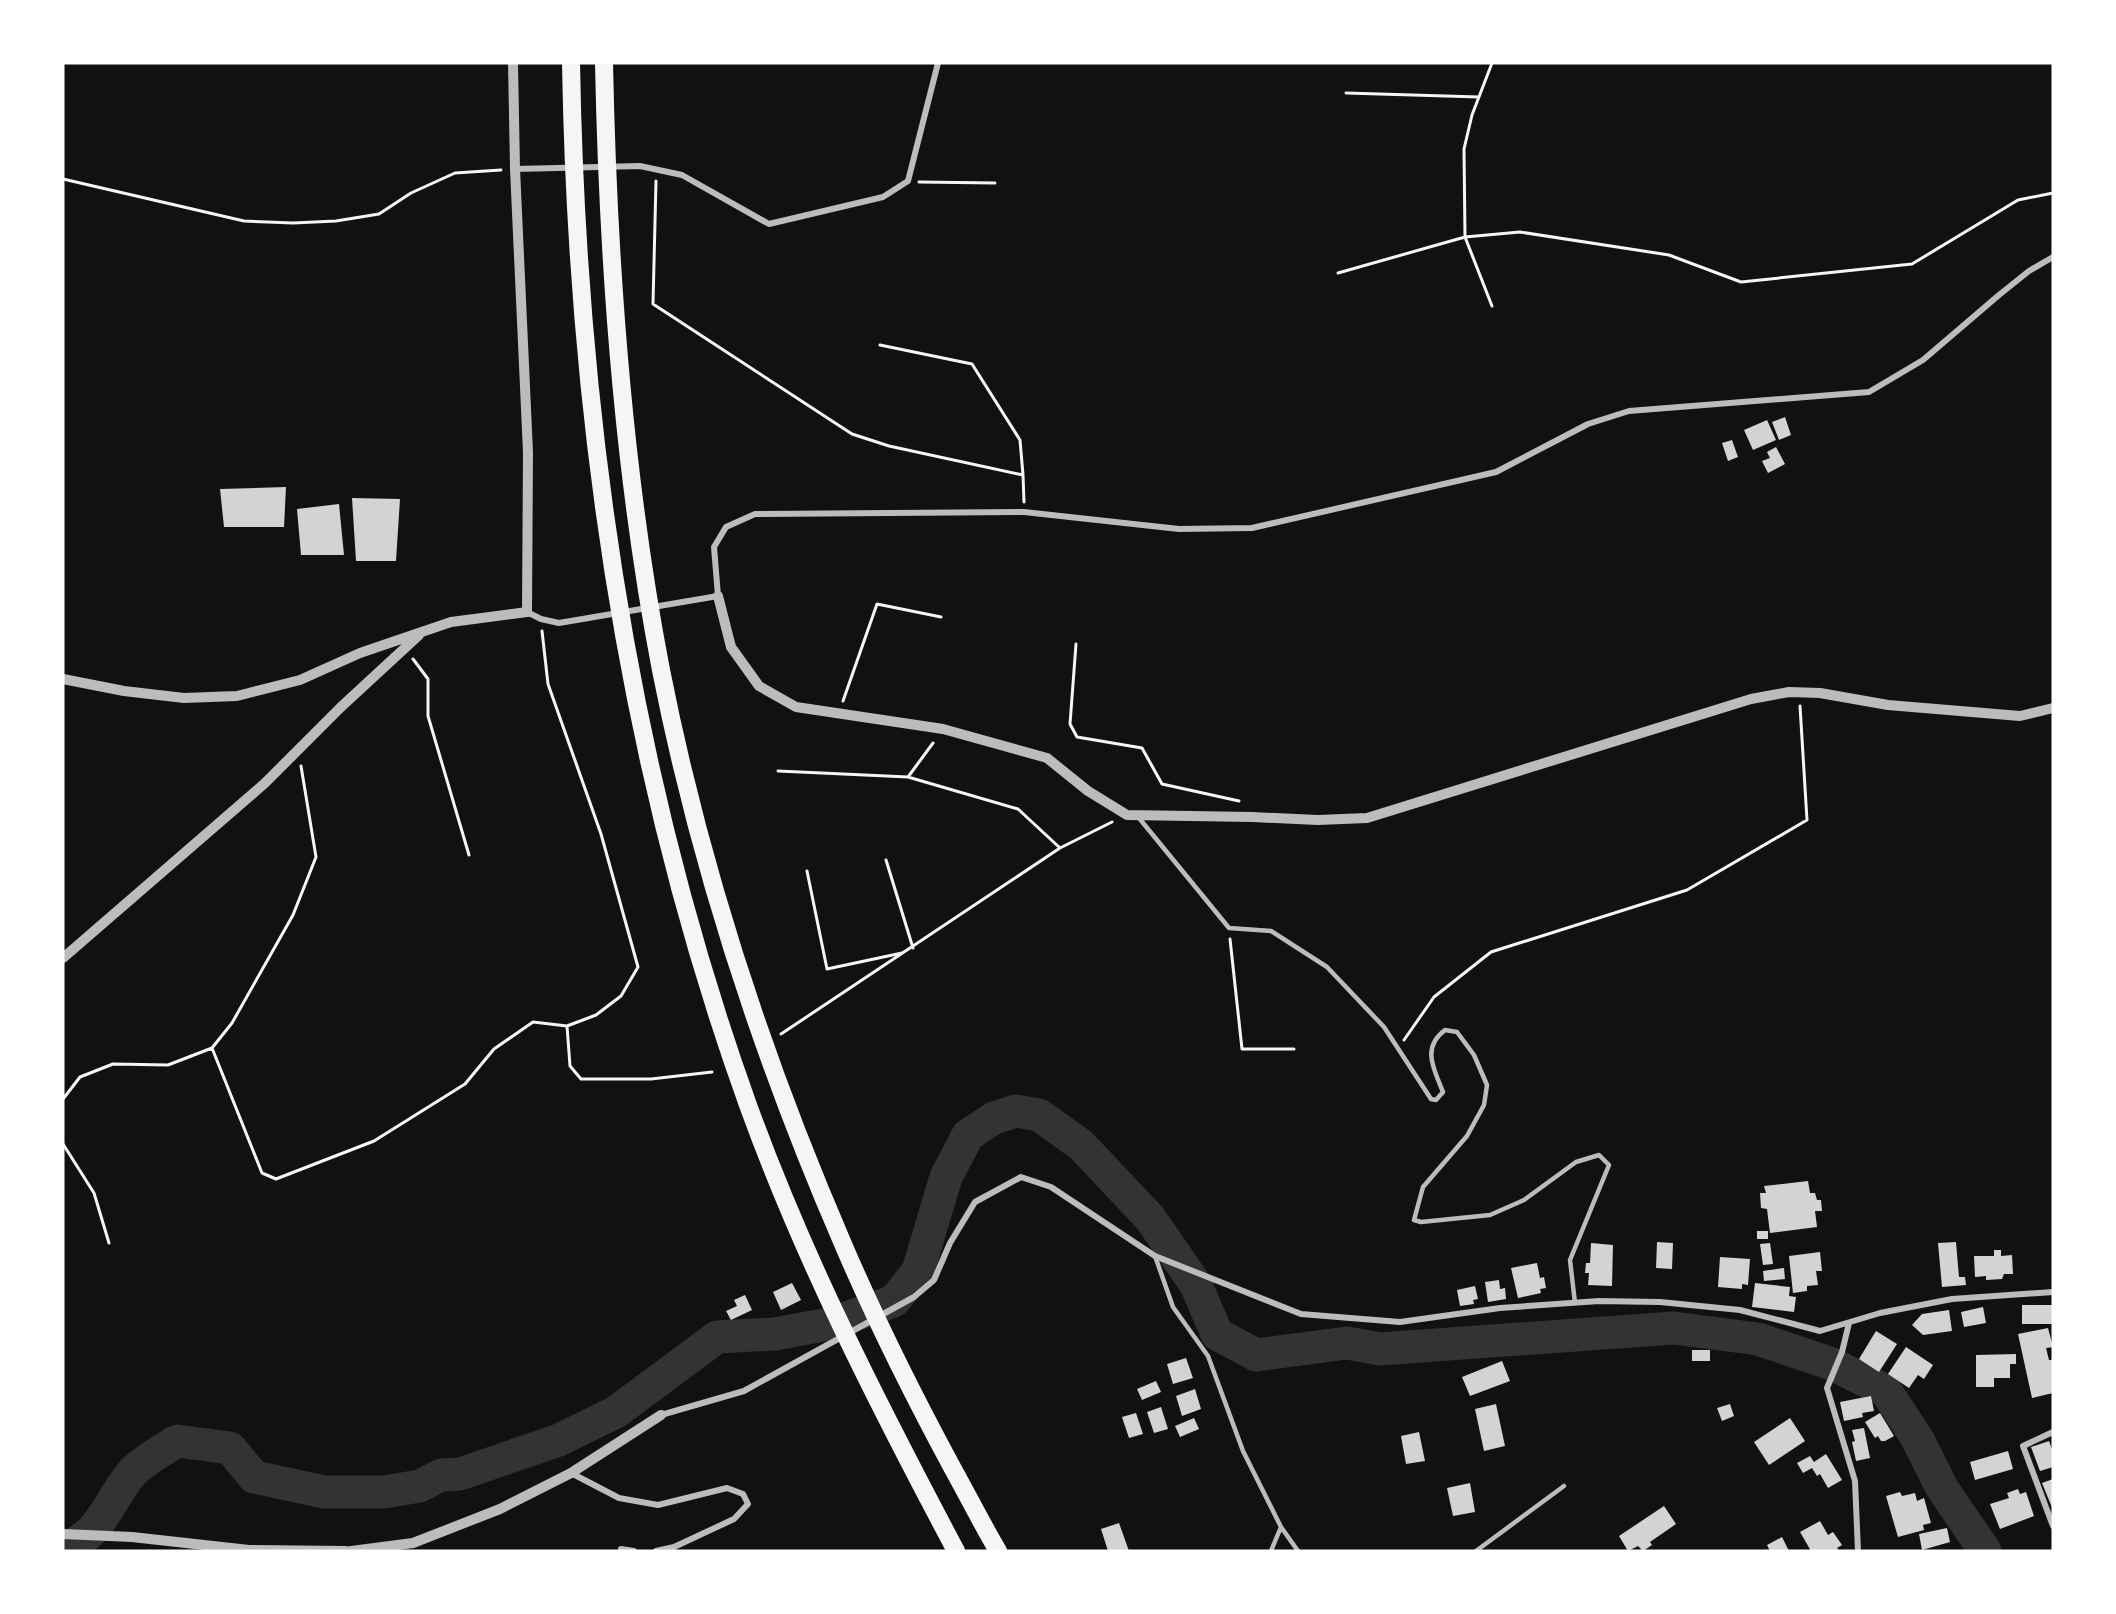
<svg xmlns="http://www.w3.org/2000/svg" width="2116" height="1614" font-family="Figtree,sans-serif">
<rect width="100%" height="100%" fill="#111"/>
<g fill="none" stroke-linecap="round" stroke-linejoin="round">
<path stroke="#333" stroke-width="33" d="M 63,1549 C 102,1535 107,1503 131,1474 C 141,1462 163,1450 177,1441 L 230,1448 L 254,1477 L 324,1492 L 384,1492 L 420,1486 L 441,1475 L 460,1474 L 559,1440 L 616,1412 L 717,1337 L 775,1334 L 829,1324 L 894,1301 L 918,1271 L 946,1177 L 968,1135 L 994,1118 L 1016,1111 L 1039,1115 L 1081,1145 L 1150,1218 L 1196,1285 L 1217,1334 L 1256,1355 L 1347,1343 L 1380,1349 L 1674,1328 L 1758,1339 L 1832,1364 L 1886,1391 L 1917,1438 L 1942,1488 L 1985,1551"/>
</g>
<path fill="#d3d3d3" d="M 1785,417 L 1791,435 L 1779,440 L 1772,422 Z
M 1767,420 L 1776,440 L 1753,450 L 1744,430 Z
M 1732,440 L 1738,457 L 1728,461 L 1722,443 Z
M 1776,447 L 1785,464 L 1768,473 L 1762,461 L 1770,458 L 1767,452 Z
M 286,487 L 284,527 L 224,527 L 220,489 Z
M 352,498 L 400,499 L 396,561 L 356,561 Z
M 339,504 L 344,555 L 301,555 L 297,509 Z
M 1808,1181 L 1810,1193 L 1815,1193 L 1817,1200 L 1821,1200 L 1822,1211 L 1815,1211 L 1817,1227 L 1770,1233 L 1767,1209 L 1761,1208 L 1760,1193 L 1766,1193 L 1764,1186 Z
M 1757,1231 L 1768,1231 L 1768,1239 L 1757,1239 Z
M 1657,1242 L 1673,1243 L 1672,1269 L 1656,1268 Z
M 1956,1242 L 1959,1277 L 1965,1277 L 1966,1285 L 1942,1287 L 1938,1243 Z
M 1591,1243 L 1613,1245 L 1612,1286 L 1588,1285 L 1589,1273 L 1585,1273 L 1586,1263 L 1590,1263 Z
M 1770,1243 L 1773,1264 L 1763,1265 L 1760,1244 Z
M 1994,1250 L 2001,1250 L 2001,1256 L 2012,1255 L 2013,1274 L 2004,1274 L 2002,1279 L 1986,1280 L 1986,1276 L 1975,1277 L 1974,1256 L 1994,1256 Z
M 1820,1252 L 1822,1271 L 1816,1271 L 1818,1285 L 1807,1286 L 1807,1291 L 1793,1293 L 1789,1256 Z
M 1720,1257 L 1750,1259 L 1748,1285 L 1742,1284 L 1742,1289 L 1718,1287 Z
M 1537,1263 L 1540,1278 L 1544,1277 L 1546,1288 L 1540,1289 L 1541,1293 L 1518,1298 L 1511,1268 Z
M 1784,1268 L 1785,1279 L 1764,1281 L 1763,1271 Z
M 1499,1280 L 1500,1289 L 1505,1288 L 1506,1299 L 1488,1302 L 1485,1282 Z
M 792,1283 L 801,1300 L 781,1310 L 773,1292 Z
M 1755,1283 L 1790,1287 L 1789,1296 L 1796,1297 L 1794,1312 L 1752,1307 Z
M 1475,1286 L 1478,1299 L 1473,1300 L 1474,1304 L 1460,1306 L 1457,1290 Z
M 745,1295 L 752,1310 L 731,1320 L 726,1311 L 737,1306 L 734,1300 Z
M 2022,1305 L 2053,1305 L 2053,1324 L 2022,1324 Z
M 1983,1307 L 1986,1323 L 1964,1327 L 1961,1312 Z
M 1949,1310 L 1952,1331 L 1923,1335 L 1912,1325 L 1922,1314 Z
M 2048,1328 L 2053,1347 L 2046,1348 L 2049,1360 L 2053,1360 L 2053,1393 L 2032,1398 L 2018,1334 Z
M 1876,1331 L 1897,1344 L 1879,1372 L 1859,1359 Z
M 1906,1347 L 1933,1365 L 1924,1379 L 1918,1375 L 1909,1388 L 1888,1374 Z
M 1692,1350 L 1710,1350 L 1710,1361 L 1692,1361 Z
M 2016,1354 L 2016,1364 L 2010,1364 L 2010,1378 L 1994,1378 L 1994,1387 L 1976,1387 L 1976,1355 Z
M 1186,1358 L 1193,1378 L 1173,1384 L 1167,1364 Z
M 1502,1361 L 1510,1381 L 1470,1396 L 1462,1377 Z
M 1156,1381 L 1161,1392 L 1142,1400 L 1137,1389 Z
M 1195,1389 L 1201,1409 L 1182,1416 L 1176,1396 Z
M 1871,1396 L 1874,1411 L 1862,1413 L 1863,1417 L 1844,1421 L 1840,1402 Z
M 1496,1404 L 1505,1446 L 1484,1451 L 1475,1409 Z
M 1730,1404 L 1734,1416 L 1722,1421 L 1717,1408 Z
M 1161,1407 L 1168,1429 L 1154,1433 L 1147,1412 Z
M 1136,1413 L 1143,1434 L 1129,1438 L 1122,1417 Z
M 1880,1413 L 1894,1436 L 1885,1441 L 1881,1441 L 1878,1436 L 1875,1438 L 1865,1422 Z
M 1194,1418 L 1199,1429 L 1180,1437 L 1175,1426 Z
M 1790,1418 L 1805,1441 L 1769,1465 L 1754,1442 Z
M 1864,1428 L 1870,1458 L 1856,1461 L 1852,1442 L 1855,1441 L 1852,1430 Z
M 1419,1432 L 1425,1461 L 1406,1464 L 1401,1436 Z
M 2049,1441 L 2053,1452 L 2053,1467 L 2040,1471 L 2031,1447 Z
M 2008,1451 L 2013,1469 L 1975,1480 L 1970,1462 Z
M 1826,1454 L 1842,1480 L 1828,1488 L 1820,1474 L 1817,1476 L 1812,1468 L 1803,1473 L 1797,1463 L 1810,1456 L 1814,1462 Z
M 2053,1479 L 2053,1510 L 2042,1483 Z
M 1470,1483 L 1475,1512 L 1453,1516 L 1447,1488 Z
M 2018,1489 L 2020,1494 L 2026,1492 L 2034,1516 L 2000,1529 L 1990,1504 L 2009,1498 L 2007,1493 Z
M 1900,1492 L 1902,1496 L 1915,1493 L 1917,1501 L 1924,1498 L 1931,1523 L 1923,1525 L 1924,1530 L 1898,1537 L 1886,1496 Z
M 1664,1506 L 1676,1524 L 1650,1542 L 1652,1545 L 1643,1551 L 1638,1546 L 1628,1551 L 1619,1536 Z
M 1820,1521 L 1828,1535 L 1833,1532 L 1842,1545 L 1837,1548 L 1839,1551 L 1811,1551 L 1800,1532 Z
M 1119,1523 L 1129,1551 L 1108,1551 L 1101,1529 Z
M 1947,1528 L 1950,1542 L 1922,1550 L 1919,1534 Z
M 1782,1537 L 1789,1551 L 1770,1551 L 1767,1545 Z"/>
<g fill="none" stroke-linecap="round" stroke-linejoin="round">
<path stroke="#f5f5f5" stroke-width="3" d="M 1492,63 L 1472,115 L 1464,149 L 1465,237 L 1492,306
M 1346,93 L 1479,97
M 63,179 L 244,221 L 293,223 L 336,221 L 379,214 L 411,193 L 455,173 L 501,170
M 656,181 L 653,304 L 852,434 L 889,446 L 1023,475 L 1024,502
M 919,182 L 995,183
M 1338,273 L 1465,237 L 1520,232 L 1669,255 L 1741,282 L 1912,264 L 2018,200 L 2053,193
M 880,345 L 972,364 L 1020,440 L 1023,475
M 542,631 L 548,684 L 601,834 L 638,967 L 621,996 L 596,1015 L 567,1026 L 570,1066 L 581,1079 L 651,1079 L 712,1072
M 1076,644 L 1070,724 L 1077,737 L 1142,748 L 1162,784 L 1239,801
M 413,659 L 428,679 L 428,716 L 469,855
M 843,701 L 877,604 L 941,617
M 778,771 L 908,777 L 1018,809 L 1060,848
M 908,777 L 933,743
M 886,860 L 913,948
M 807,871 L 827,969 L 902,953
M 1230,939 L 1242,1049 L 1294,1049
M 781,1034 L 1060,848 L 1112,822
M 1404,1040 L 1434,997 L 1491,952 L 1687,890 L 1807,820 L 1800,706
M 212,1048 L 262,1173 L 276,1179 L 374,1141 L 465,1084 L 494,1049 L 533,1022 L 567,1026
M 63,1099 L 80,1077 L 113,1064 L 168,1065 L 212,1048 L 232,1023 L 293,915 L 316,857 L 301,766
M 63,1144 L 94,1193 L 109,1243"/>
<path stroke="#bcbcbc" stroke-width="4.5" d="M 1139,818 L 1229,928 L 1271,931 L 1327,967 L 1384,1027 L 1431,1099 L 1436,1100 L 1443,1092 C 1434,1069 1421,1048 1445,1030 L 1457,1032 L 1474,1055 L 1487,1085 L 1484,1105 L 1467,1136 L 1423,1187 L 1414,1220 L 1421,1222 L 1490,1215 L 1524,1200 L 1576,1162 L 1599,1155 L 1609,1165 L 1570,1260 L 1575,1303
M 1155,1256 L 1173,1307 L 1208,1356 L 1243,1451 L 1281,1527 L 1271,1551
M 1281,1527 L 1298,1551
M 1476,1551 L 1564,1486"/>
<path stroke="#bcbcbc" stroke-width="6" d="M 515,169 L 640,166 L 682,175 L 769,224 L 883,197 L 908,181 L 938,63
M 527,612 L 541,619 L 559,623 L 718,596 L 714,547 L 726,527 L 755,514 L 1024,512 L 1179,529 L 1252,528 L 1496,472 L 1588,424 L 1629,411 L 1869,392 L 1923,360 L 1999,295 L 2029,271 L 2053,257
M 1849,1323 L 1842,1352 L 1827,1388 L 1855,1481 L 1858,1551
M 661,1415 L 744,1391 L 914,1297 L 934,1280 L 950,1243 L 975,1202 L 1021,1177 L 1051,1187 L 1155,1256 L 1301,1314 L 1400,1322 L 1500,1308 L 1599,1301 L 1660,1302 L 1740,1310 L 1820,1331 L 1880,1313 L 1952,1299 L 2053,1292
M 2053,1432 L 2023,1446 L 2053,1526
M 571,1473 L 619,1498 L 658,1505 L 727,1488 L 743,1494 L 748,1504 L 734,1519 L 674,1547 L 656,1551
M 621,1551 L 621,1549 L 634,1551"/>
<path stroke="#bcbcbc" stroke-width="10" d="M 718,596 L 731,647 L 759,686 L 796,707 L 943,729 L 1047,758 L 1088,791 L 1127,815 L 1252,817 L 1318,820 L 1367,818 L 1751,699 L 1789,692 L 1820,693 L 1888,705 L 2020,716 L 2053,708
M 63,679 L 124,691 L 184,698 L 237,696 L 300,680 L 360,653 L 451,622 L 527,612 L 528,452 L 515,169 L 513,63
M 63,958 L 265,783 L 341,707 L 419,635
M 63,1534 L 132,1537 L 249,1550 L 346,1551
M 351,1551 L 413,1543 L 500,1509 L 571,1473 L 661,1415"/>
<path stroke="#f5f5f5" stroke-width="18" d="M 571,63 C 577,417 628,772 748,1105 C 804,1260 879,1406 956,1551
M 604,63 C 608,263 623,473 661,670 C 700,868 763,1059 843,1244 C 876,1321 913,1395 953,1469 C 968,1496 982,1524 998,1551"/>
</g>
<rect width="2116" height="1614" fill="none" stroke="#ffffff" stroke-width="129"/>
</svg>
